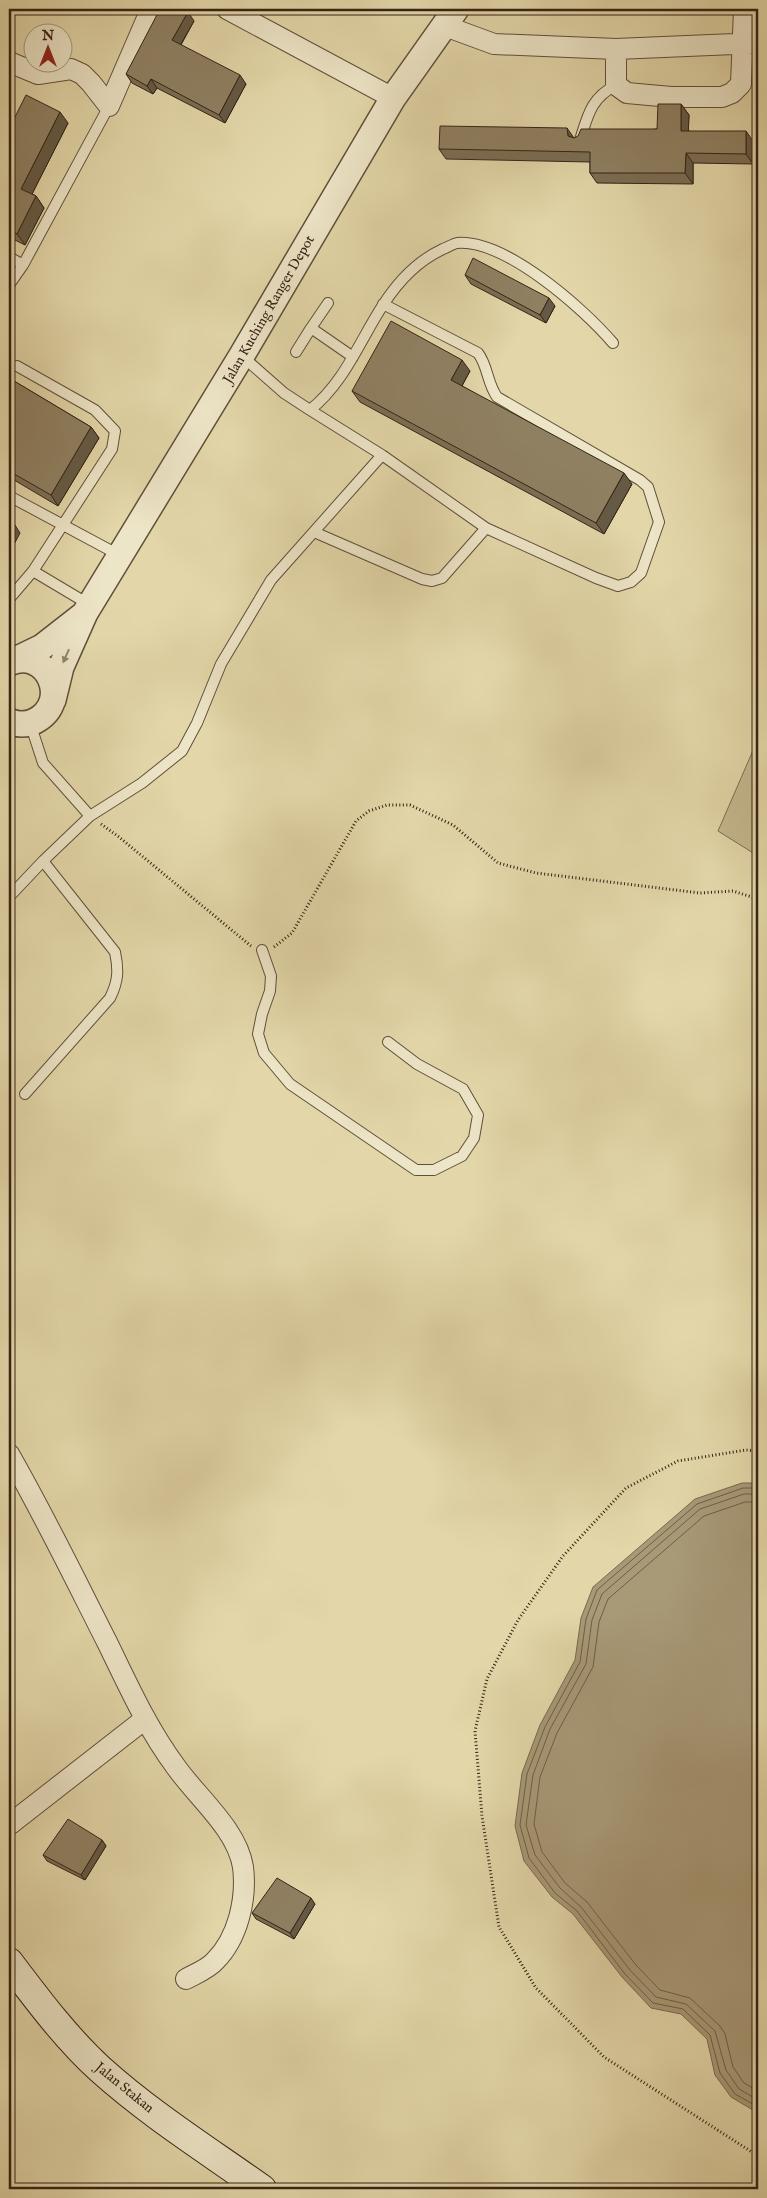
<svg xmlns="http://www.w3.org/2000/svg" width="767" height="2198" font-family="'IM FELL English',serif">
<rect width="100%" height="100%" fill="#e3d7a9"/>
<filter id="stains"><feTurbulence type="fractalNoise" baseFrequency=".004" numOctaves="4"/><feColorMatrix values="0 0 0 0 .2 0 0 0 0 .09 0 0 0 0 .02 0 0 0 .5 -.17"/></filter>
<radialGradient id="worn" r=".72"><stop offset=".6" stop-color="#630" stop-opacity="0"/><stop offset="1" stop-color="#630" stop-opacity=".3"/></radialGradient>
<path fill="#c5b890" stroke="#7d6d53" d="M 758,739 L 758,856 L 718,831 Z"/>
<path fill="#a89977" stroke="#7a6950" d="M 742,1483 L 758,1483 L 758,2113 L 731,2097 L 715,2075 L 707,2039 L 681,2014 L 651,2008 L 622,1977 L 573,1914 L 552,1897 L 524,1861 L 515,1826 L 522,1773 L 540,1725 L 575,1660 L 581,1618 L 593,1587 L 695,1499 Z"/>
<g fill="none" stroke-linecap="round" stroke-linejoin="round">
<path stroke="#6e5e46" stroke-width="1" d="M 758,1488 L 743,1488 L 697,1504 L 597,1590 L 586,1619 L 580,1662 L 545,1727 L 527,1774 L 520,1825 L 529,1858 L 555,1893 L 577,1911 L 625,1974 L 653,2003 L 683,2009 L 710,2035 L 720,2073 L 735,2094 L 758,2107
M 758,1494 L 744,1494 L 700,1509 L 602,1594 L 592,1620 L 586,1664 L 550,1729 L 533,1775 L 526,1825 L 535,1855 L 560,1888 L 581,1907 L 630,1970 L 656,1997 L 686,2004 L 715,2031 L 726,2070 L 739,2089 L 758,2100
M 758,1502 L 745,1502 L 704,1516 L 608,1599 L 599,1622 L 593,1667 L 557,1733 L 540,1777 L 534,1824 L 542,1852 L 565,1883 L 587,1902 L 636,1965 L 660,1990 L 690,1998 L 720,2026 L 725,2034 L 733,2067 L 744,2083 L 758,2091"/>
<defs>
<path id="service" d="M 580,140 C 588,115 591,98 616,85
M 9,257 L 23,265
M 9,285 L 23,265 L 109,106
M 328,303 L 311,328 L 353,357
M 296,352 L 311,328
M 242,356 L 284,393 L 310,410 C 345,382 360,340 383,305 C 399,280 417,261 443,249 C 448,247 453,244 457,243 C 505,239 583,308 613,343
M 310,410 L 382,455 L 486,528 L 596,578 L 618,586 L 631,582 L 641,573 L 659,522 L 648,487 L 640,480 L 497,397 C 487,383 488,366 478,353 L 383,304
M 9,496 L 119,555
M 314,532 L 422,579 L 432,581 L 442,578 L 486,528
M 33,571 L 90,605
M 9,599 L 33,571 L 112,449 L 115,431 L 95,410 L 17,366
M 90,816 L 142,783 L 182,751 L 197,723 L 221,664 L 271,580 L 382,455
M 9,897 L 43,861 L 90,816 L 43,763 L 30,723
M 262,950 L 271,976 L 270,991 L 262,1014 L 258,1034 L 264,1053 L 290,1084 L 416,1170 L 434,1170 L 462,1156 L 474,1138 L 478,1115 L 463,1089 L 417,1064 L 388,1042
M 25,1094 L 110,998 C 118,982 119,971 115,952 L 43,861"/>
<path id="minor" d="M 227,9 L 393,98
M 445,26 L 494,44 L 616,49 L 758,43
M 616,49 L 616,85 L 627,93 L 671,97 L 722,97 L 732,93 L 741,84 L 744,9
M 9,62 L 38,74 L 71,69 L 82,74 L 91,83 L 109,106
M 109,106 L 151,9
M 9,1454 C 44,1515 75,1579 107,1642 C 128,1685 147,1728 176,1767 C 197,1797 237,1829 243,1867 C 247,1899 238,1938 215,1961 C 208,1969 195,1974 186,1979
M 9,1825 L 145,1719"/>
<path id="tertiary" d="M 15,660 L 42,647 L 83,615
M 9,663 C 46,646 73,701 35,721 C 27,725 16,725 9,721
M 53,700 L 61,667 L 85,613 L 242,355 L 393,98 L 456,9"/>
<path id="secondary" d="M 9,1962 C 37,1999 66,2038 100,2069 C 150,2114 207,2150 262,2189"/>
</defs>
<use href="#service" stroke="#604f3b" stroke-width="12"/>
<use href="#minor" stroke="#604f3b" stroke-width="22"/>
<use href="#tertiary" stroke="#604f3b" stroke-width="28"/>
<use href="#secondary" stroke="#352216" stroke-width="30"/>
<path stroke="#352216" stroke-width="3" stroke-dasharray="1 2.5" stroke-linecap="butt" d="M 101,824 L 119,837 L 251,946
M 274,947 L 292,933 L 356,821 L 369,811 L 387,805 L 410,805 L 453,825 L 498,863 L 536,873 L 700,893 L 733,891 L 758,899
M 758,1451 L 746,1450 L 678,1461 L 626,1488 L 563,1556 L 518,1620 L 487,1679 L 475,1731 L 482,1816 L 499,1927 L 536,1988 L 604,2057 L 758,2156"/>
<use href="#service" stroke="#ede5c7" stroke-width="10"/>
<use href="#minor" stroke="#ede5c7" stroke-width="20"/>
<use href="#tertiary" stroke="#ede5c7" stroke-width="25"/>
<use href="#secondary" stroke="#ede5c7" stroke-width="28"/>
</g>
<path fill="#7b6e54" stroke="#352216" d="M 194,21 L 181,45 L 246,84 L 225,123 L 157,88 L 153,94 L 132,83 L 126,74 Z
M 681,104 L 689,115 L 688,131 L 753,141 L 753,164 L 693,163 L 693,184 L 597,183 L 590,173 L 590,162 L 446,159 L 439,149 L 574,138 L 657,129 Z
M 68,123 L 32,194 L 36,196 L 44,208 L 25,245 L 9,237 L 9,129 Z
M 465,275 L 555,306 L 546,323 L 471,284 Z
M 470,371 L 462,386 L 632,484 L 604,534 L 360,402 L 352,391 Z
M 9,378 L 91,427 L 99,438 L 58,506 L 9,477 Z
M 102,1840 L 106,1846 L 85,1880 L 47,1861 L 43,1855 Z
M 315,1904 L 294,1939 L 256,1919 L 252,1913 Z"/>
<path fill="#645a45" stroke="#352216" d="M 188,12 L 194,21 L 178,49 L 172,40 Z
M 240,75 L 246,84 L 225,123 L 219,115 Z
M 151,79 L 157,88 L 153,94 L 147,86 Z
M 681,104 L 689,115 L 688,141 L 681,131 Z
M 60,112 L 68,123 L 29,200 L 21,189 Z
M 567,128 L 574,138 L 568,136 Z
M 746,131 L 753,141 L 753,164 L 746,154 Z
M 686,153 L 693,163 L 693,184 L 685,173 Z
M 36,196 L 44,208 L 25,245 L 17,234 Z
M 549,298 L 555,306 L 546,323 L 540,315 Z
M 462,360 L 470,371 L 459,391 L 451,380 Z
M 91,427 L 99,438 L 58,506 L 51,495 Z
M 624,473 L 632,484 L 604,534 L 596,523 Z
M 13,522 L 20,533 L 9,554 L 9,529 Z
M 102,1840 L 106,1846 L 85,1880 L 81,1875 Z
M 311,1898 L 315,1904 L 294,1939 L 290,1933 Z"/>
<path fill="#8f8062" stroke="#352216" d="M 160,9 L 181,9 L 188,12 L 172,40 L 240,75 L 219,115 L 151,79 L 147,86 L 126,74 Z
M 26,95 L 60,112 L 21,189 L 36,196 L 17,234 L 9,230 L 9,129 Z
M 658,104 L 681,104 L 681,131 L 746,131 L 746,154 L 686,153 L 685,173 L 590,173 L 590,152 L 439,149 L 440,126 L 567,128 L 568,136 L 574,138 L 578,136 L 581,129 L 657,129 Z
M 473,258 L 549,298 L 540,315 L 465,275 Z
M 391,321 L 462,360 L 451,380 L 624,473 L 596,523 L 352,391 Z
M 9,378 L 91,427 L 51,495 L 9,471 Z
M 9,520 L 13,522 L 9,529 Z
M 68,1819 L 102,1840 L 81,1875 L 43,1855 Z
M 277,1878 L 311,1898 L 290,1933 L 252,1913 Z"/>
<defs><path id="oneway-solid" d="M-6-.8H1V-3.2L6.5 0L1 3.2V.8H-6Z" transform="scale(1.25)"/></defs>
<use fill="#91846e" href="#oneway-solid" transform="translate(66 656) rotate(114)"/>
<g text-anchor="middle" stroke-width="4" stroke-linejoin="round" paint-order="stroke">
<g font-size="14" fill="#352216" stroke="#ede5c7">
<text transform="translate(268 309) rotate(-60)" y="5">Jalan Kuching Ranger Depot</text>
<text transform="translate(125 2087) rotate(39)" y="5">Jalan Stakan</text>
</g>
</g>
<rect width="767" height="2198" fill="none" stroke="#e3d7a9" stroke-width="30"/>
<rect x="10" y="10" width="747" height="2178" fill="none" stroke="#352216" stroke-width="2.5"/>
<rect x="15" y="15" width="737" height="2168" fill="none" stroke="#352216"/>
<g transform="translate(48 48)"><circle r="24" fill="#ede5c7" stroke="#a39780"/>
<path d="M0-4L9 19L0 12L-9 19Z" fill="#8f2418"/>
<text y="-8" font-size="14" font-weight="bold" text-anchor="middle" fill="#352216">N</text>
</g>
<rect width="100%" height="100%" filter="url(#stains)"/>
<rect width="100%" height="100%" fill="url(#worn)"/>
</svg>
